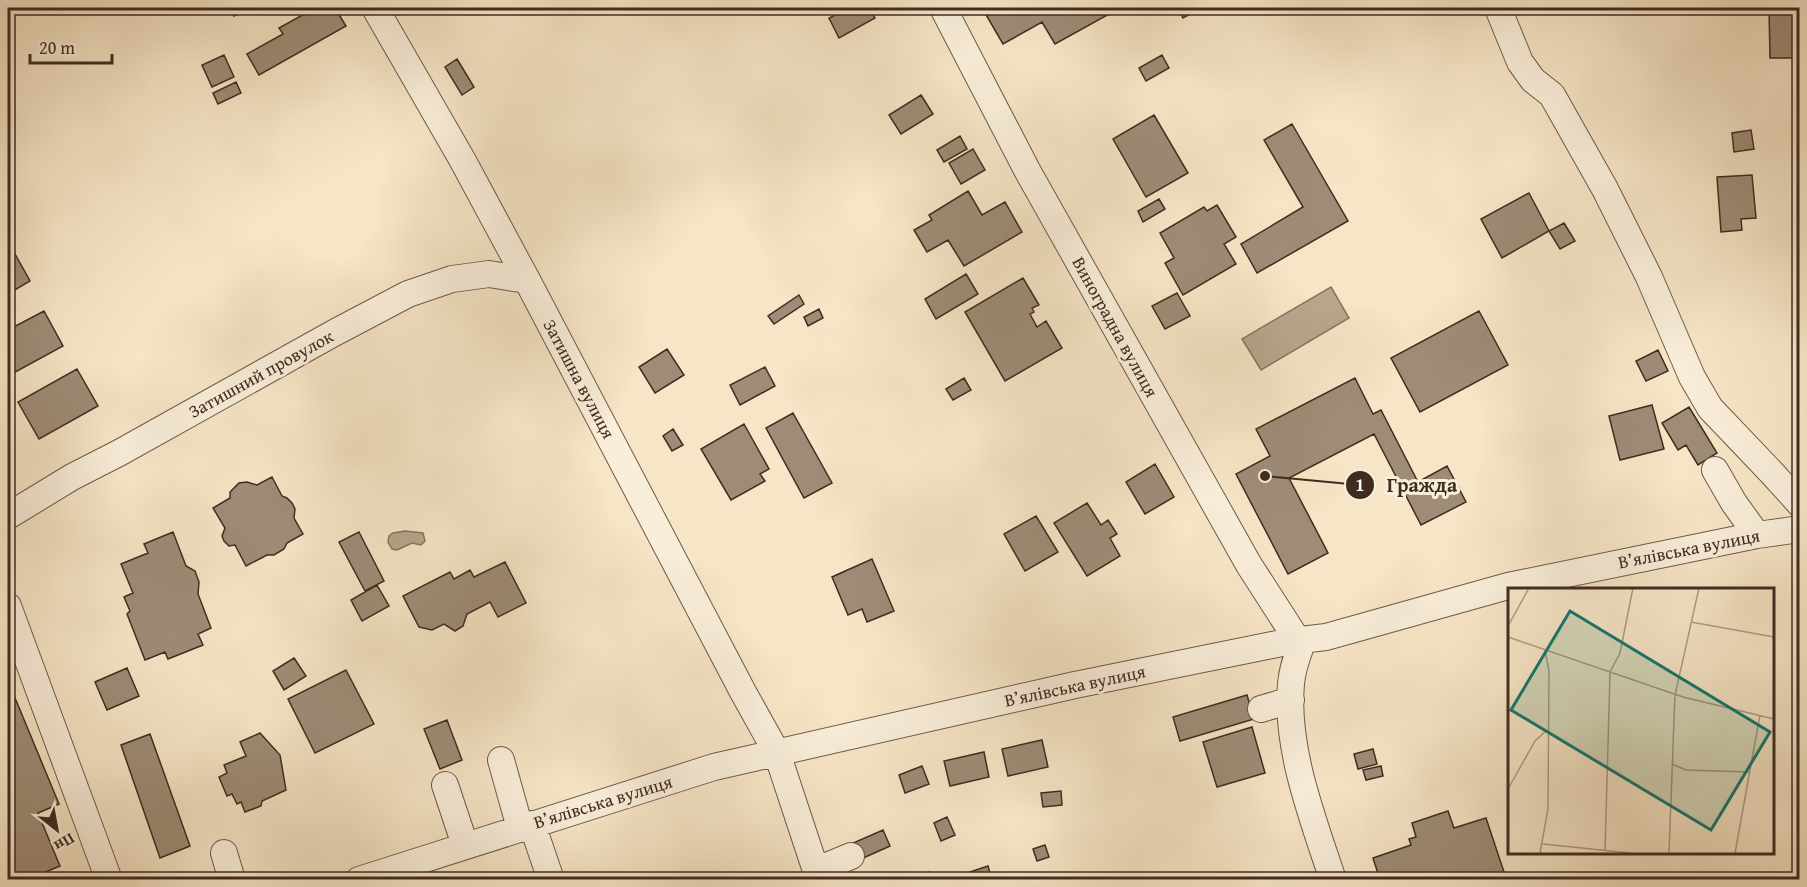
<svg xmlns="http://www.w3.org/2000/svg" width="1807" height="887" font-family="'Gentium Book Plus',serif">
<rect width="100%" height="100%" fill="#f6e5c6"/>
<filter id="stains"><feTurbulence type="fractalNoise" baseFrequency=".00333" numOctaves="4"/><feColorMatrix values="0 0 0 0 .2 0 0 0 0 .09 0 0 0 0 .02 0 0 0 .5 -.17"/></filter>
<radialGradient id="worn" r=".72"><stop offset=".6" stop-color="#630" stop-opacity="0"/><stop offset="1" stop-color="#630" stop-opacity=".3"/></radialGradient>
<path fill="#b8a68e" stroke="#887562" stroke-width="1.5" d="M 1331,287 L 1349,318 L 1261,370 L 1242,339 Z
M 405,531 L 423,533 L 425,541 L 421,545 L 412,543 L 397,550 L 392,549 L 388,542 L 389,536 L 393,533 Z"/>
<path fill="#9e8c77" stroke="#3f2c21" stroke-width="1.5" d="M 230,8 L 252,8 L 234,16 Z
M 315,8 L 335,8 L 346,26 L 259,75 L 247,54 L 283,34 L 279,28 Z
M 849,8 L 869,8 L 875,18 L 839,38 L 829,18 Z
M 994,8 L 1120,8 L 1055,44 L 1042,22 L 1003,44 L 985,13 Z
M 1178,8 L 1201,8 L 1183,18 Z
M 1769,8 L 1799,8 L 1800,58 L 1770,58 Z
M 224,55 L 234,77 L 212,87 L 202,65 Z
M 1162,55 L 1169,68 L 1146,81 L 1139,68 Z
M 457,59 L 474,87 L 462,95 L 445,67 Z
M 236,82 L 241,93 L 218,104 L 213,93 Z
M 921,95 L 933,114 L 901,134 L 889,115 Z
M 1154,115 L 1188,173 L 1146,197 L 1113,139 Z
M 1292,124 L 1348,221 L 1257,273 L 1241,244 L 1303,207 L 1264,140 Z
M 1751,130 L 1754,149 L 1734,152 L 1732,133 Z
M 960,136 L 967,149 L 944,162 L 937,150 Z
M 973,149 L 985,170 L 961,184 L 949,163 Z
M 1752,175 L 1756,218 L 1741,219 L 1742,230 L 1721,232 L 1717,177 Z
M 968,191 L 982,215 L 1005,202 L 1022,232 L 964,266 L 948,240 L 927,252 L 914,230 L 932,220 L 929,215 Z
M 1529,193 L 1549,231 L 1502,258 L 1481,219 Z
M 1159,199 L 1165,209 L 1143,222 L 1138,211 Z
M 1217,205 L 1236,237 L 1224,244 L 1236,264 L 1183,295 L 1165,263 L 1174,258 L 1160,233 L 1204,207 L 1207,211 Z
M 1564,223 L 1575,241 L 1560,249 L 1549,231 Z
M 10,245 L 30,281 L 8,294 L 8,246 Z
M 966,274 L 978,294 L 936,319 L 925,299 Z
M 1023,278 L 1039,305 L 1032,308 L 1034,312 L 1030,314 L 1037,327 L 1046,321 L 1062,348 L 1005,381 L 965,312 Z
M 1177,293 L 1190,316 L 1165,329 L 1152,306 Z
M 799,295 L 804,304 L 774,324 L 768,316 Z
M 819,309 L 823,318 L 808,326 L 804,317 Z
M 44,311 L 63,346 L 8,376 L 8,330 Z
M 1479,311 L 1508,365 L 1420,412 L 1391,358 Z
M 667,349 L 684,375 L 655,393 L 639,367 Z
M 1658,350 L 1668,371 L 1646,381 L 1636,361 Z
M 765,367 L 775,386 L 740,405 L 730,385 Z
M 77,369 L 98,406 L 39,439 L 18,402 Z
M 964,378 L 971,390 L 953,400 L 946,389 Z
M 1355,378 L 1373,414 L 1381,410 L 1418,482 L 1447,466 L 1466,502 L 1421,525 L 1374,434 L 1289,478 L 1328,553 L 1288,574 L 1236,474 L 1270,456 L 1256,429 Z
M 1652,405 L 1664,449 L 1620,460 L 1609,416 Z
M 1689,407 L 1717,453 L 1698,465 L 1686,445 L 1678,450 L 1662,423 Z
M 793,413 L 832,483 L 804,498 L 766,428 Z
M 744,424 L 769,469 L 760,474 L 765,481 L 731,500 L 701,449 Z
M 673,429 L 683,445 L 672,451 L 663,436 Z
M 1155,464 L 1174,497 L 1145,514 L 1126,482 Z
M 272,477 L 282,496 L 287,498 L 292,503 L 295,509 L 294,518 L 303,534 L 287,543 L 284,549 L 274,555 L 267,555 L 246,566 L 235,545 L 229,546 L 224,541 L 222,536 L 225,528 L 213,508 L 230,498 L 230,492 L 239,483 L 247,482 L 257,485 Z
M 1087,503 L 1101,525 L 1108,520 L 1117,534 L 1110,538 L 1120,556 L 1087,576 L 1054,523 Z
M 1036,516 L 1058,552 L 1025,571 L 1004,534 Z
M 173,532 L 186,566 L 195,571 L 199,582 L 198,594 L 211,628 L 198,634 L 203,645 L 168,659 L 165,652 L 145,660 L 127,614 L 130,611 L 124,597 L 133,593 L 121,564 L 148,553 L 144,544 Z
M 359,532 L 384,581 L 365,591 L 339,542 Z
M 872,559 L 894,611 L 867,622 L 862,609 L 848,615 L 832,577 Z
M 505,562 L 526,603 L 498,617 L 490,602 L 467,614 L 463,626 L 455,631 L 444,624 L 432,630 L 419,627 L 403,596 L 450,572 L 454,579 L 470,570 L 474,577 Z
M 377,585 L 389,606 L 362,621 L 351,600 Z
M 294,658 L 306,676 L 284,690 L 273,671 Z
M 127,668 L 139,696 L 107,710 L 95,682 Z
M 346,670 L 374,724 L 315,753 L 288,699 Z
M 8,681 L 59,804 L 38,813 L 60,866 L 26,880 L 8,880 L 8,787 L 9,786 L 8,783 Z
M 1247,695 L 1254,719 L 1180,741 L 1173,717 Z
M 447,720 L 462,760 L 440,769 L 424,729 Z
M 1252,727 L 1265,773 L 1217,787 L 1203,742 Z
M 260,733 L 280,755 L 286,790 L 262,801 L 261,806 L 245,812 L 241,802 L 237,804 L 232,794 L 227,796 L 219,777 L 227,773 L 224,765 L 246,756 L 240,742 Z
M 150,734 L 190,846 L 160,858 L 121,745 Z
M 1042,740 L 1048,767 L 1008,776 L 1002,749 Z
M 1373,749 L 1377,764 L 1358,769 L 1354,754 Z
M 984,752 L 989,777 L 950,786 L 944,761 Z
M 922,766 L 929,784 L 905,793 L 899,775 Z
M 1381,766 L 1383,776 L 1366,780 L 1363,770 Z
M 1061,791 L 1062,805 L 1043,807 L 1041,793 Z
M 1448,811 L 1454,828 L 1486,818 L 1504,872 L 1482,880 L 1380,880 L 1373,858 L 1411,845 L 1409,839 L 1416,837 L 1412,823 Z
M 947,817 L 955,835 L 941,841 L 934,823 Z
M 883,830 L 890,846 L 861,859 L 853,843 Z
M 1045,845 L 1049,857 L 1037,861 L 1033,849 Z
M 988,866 L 992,880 L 970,880 L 967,873 Z
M 929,872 L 932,880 L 912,880 Z"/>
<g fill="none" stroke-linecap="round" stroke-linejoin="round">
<defs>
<path id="street" d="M 375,8 L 463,161 L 527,280 L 743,692 L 777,753 L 819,880
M 943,8 L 1027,170 L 1249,565 L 1298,641
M 1498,8 L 1520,62 L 1533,80 L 1552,95 L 1605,189 L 1649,277 L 1692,377 L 1710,408 L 1771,472 L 1800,504
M 1715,470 L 1734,503 L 1757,535
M 8,516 L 72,477 L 119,453 L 334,333 L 408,294 L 452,279 L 489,274 L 527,280
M 8,606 L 109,880
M 1303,640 C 1298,654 1292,668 1291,684 C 1285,748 1313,819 1333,880
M 1261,709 L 1291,700
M 501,760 L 520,828
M 445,785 L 465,845
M 532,824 L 551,880
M 224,853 L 232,880
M 815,871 L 851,856
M 359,880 L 714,767 L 1075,685 L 1292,641 L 1326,637 L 1508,586 L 1757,535 L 1800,529"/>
</defs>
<use href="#street" stroke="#6d5a4a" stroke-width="28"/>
<use href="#street" stroke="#f9eeda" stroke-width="26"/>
</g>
<g text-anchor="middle" stroke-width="6" stroke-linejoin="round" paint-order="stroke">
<g font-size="18" fill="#3f2c21" stroke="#f9eeda">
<text transform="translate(1115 327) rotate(61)" y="6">Виноградна вулиця</text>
<text transform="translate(261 374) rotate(-29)" y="6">Затишний провулок</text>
<text transform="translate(579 379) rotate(62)" y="6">Затишна вулиця</text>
<text transform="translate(1689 549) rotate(-11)" y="6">В’ялівська вулиця</text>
<text transform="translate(1075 686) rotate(-12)" y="6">В’ялівська вулиця</text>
<text transform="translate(603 802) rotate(-17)" y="6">В’ялівська вулиця</text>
</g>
</g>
<g transform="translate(1508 588)">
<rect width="266" height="266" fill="#f6e5c6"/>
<path fill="none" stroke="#ad9b84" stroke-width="1.5" d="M 183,34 L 266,49M 0,38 L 21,0M 0,49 L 175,109 L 266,131M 102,84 L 112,65 L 125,0M 164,176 L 178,182 L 241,184M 0,201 L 27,153 L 38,143M 35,256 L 122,265M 97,263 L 102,85M 32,265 L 40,221 L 41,83 L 37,63M 161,265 L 167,107 L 191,0M 227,265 L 252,127"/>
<path fill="#0f766e" fill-opacity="0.15" stroke="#0f766e" stroke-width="3" d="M 62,23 L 262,144 L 203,242 L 3,122 Z"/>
<rect width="266" height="266" fill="none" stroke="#3f2c21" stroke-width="3"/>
</g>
<path fill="none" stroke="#3f2c21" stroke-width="2" d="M1265 476L1360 485"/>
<g fill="#3f2c21" stroke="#f9eeda" stroke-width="2">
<circle cx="1265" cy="476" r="6"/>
<circle cx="1360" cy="485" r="15"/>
</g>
<g font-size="18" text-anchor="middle" font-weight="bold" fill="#fff">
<text x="1360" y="491">1</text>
</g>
<g font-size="20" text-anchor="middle" font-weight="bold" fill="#3f2c21" stroke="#f9eeda" stroke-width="6" stroke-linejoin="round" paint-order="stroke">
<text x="1422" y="492">Гражда</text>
</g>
<rect width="1807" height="887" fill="none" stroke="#f6e5c6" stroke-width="30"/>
<rect x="9" y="9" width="1789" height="869" fill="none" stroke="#3f2c21" stroke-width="3"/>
<rect x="15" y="15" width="1777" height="857" fill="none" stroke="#3f2c21" stroke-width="1.5"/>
<g transform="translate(57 830) rotate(149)" stroke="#f9eeda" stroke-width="4.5" paint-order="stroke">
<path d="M0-4.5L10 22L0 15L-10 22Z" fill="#3f2c21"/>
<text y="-9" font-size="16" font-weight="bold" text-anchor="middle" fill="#3f2c21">Пн</text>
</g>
<path d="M30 54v9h82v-9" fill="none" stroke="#3f2c21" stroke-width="3"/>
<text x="39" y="54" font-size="18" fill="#3f2c21" stroke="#f9eeda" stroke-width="4.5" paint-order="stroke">20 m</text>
<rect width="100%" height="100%" filter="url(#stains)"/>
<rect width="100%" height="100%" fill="url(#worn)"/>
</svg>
